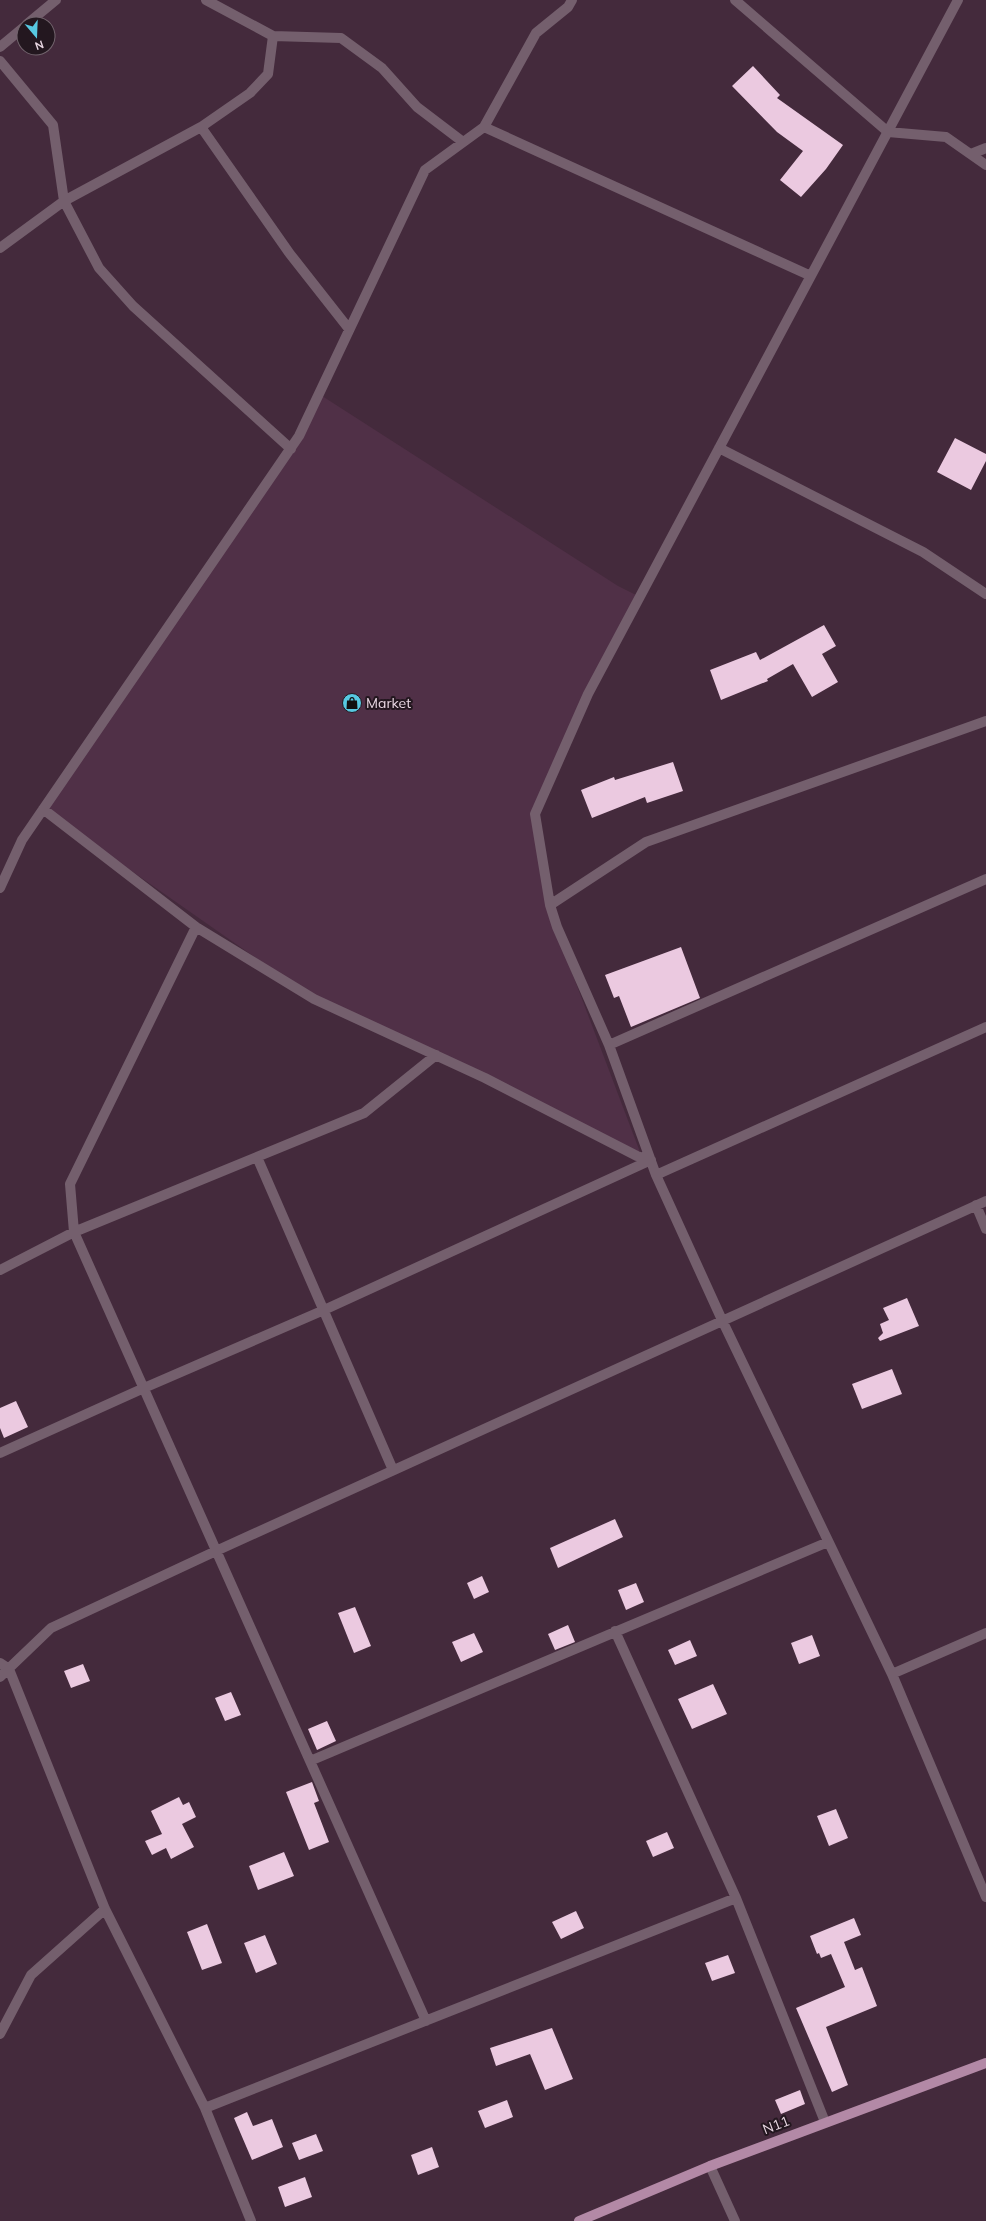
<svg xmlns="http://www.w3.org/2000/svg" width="986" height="2221" font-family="Mulish,sans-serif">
<rect width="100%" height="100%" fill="#442a3c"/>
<path fill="#503047" d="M 319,394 L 618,586 L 640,597 L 534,814 L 549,912 L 640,1152 L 306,993 L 43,809 L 291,449 Z"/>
<path fill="#ebc9e0" d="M 753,66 L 780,95 L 777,98 L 843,145 L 826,169 L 801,197 L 780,180 L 803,151 L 777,132 L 732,86 Z
M 955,438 L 986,454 L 986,461 L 971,490 L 937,472 Z
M 824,625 L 836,646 L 822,654 L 838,682 L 812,697 L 793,664 L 767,679 L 768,681 L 721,700 L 710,670 L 756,652 L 760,660 Z
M 673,762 L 683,791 L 647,803 L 645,797 L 592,818 L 581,790 L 614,777 L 615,780 Z
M 681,947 L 700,998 L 631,1027 L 619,996 L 614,998 L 605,975 Z
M 907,1298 L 919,1326 L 880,1341 L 878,1338 L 883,1333 L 880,1324 L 889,1320 L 883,1308 Z
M 892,1369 L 902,1394 L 862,1409 L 852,1384 Z
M 16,1401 L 28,1427 L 4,1438 L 0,1428 L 0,1408 Z
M 615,1519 L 623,1537 L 558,1568 L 550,1548 Z
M 482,1576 L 489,1592 L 474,1599 L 467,1583 Z
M 636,1583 L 644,1602 L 626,1610 L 618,1590 Z
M 355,1607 L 371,1646 L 354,1653 L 338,1613 Z
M 568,1625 L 575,1642 L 555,1650 L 548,1634 Z
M 474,1633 L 483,1652 L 461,1662 L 452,1642 Z
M 812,1635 L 820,1656 L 799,1664 L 791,1643 Z
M 690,1640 L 697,1656 L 675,1665 L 668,1650 Z
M 83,1664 L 90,1681 L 71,1688 L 64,1671 Z
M 713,1684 L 727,1714 L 692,1729 L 678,1699 Z
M 231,1692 L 241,1715 L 225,1721 L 215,1698 Z
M 327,1721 L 336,1741 L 317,1750 L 308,1729 Z
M 312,1782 L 319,1801 L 314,1803 L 329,1842 L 309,1850 L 286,1792 Z
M 179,1797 L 183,1805 L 189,1802 L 196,1817 L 182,1824 L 194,1847 L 171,1859 L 166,1848 L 152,1855 L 145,1841 L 162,1834 L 151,1811 Z
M 836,1809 L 848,1838 L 829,1846 L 817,1816 Z
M 667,1832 L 674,1848 L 653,1857 L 646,1841 Z
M 284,1852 L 294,1876 L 258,1890 L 249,1866 Z
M 576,1911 L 584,1928 L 561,1939 L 552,1922 Z
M 854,1918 L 861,1935 L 844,1942 L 855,1970 L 862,1967 L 877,2006 L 826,2027 L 848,2085 L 832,2092 L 796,2008 L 845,1987 L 831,1954 L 821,1958 L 819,1953 L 817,1954 L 810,1936 Z
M 207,1924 L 222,1963 L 202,1970 L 187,1932 Z
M 265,1935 L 277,1964 L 256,1973 L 244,1943 Z
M 728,1955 L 735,1973 L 712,1981 L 705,1963 Z
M 552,2028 L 573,2079 L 545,2090 L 530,2054 L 496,2066 L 490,2048 Z
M 800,2090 L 805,2104 L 781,2114 L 775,2100 Z
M 507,2100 L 513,2117 L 485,2128 L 478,2111 Z
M 247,2112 L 253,2126 L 272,2119 L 283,2147 L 252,2160 L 234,2118 Z
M 316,2134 L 323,2151 L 299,2160 L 292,2143 Z
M 432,2147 L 439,2167 L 418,2175 L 411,2155 Z
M 305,2177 L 312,2197 L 285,2207 L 278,2187 Z"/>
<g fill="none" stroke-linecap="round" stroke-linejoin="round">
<path stroke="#745f6d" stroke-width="10" d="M 206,0 L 273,36 L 268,74 L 250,93 L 201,127 L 290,254 L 349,329
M 735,0 L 888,132 L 946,137 L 986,165
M 958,0 L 588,694 L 535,814 L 550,905 L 557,927 L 609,1045 L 656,1175 L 722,1320 L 892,1674 L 986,1897
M 27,24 L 56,0
M 273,36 L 341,38 L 382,68 L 417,107 L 463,142
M 0,47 L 24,27
M 0,61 L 53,125 L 64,201 L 99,268 L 133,306 L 291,449
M 484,127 L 811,276
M 971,154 L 986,148
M 0,248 L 64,201 L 201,127
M 719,448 L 923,552 L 986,594
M 43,809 L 196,927 L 314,999 L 485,1078 L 637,1156 L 651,1160
M 0,888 L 22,840 L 299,436 L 425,170 L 484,127 L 536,33 L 568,7 L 572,0
M 550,905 L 646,842 L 986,721
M 196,927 L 70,1184 L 74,1232 L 426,2021
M 609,1045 L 986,879
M 257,1157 L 393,1470
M 656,1175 L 986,1027
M 976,1205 L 986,1229
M 0,1270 L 74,1232 L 364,1113 L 436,1055
M 0,1453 L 144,1388 L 324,1310 L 651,1160
M 615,1631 L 736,1898 L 825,2122
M 0,1663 L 9,1669 L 105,1909 L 205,2108 L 251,2221
M 892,1674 L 986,1633
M 0,1677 L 51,1628 L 216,1551 L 986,1201
M 310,1761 L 828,1542
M 0,2034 L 31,1975 L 105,1909
M 205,2108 L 736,1898
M 710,2166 L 735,2221"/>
<path stroke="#b389a6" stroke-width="10" d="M 579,2221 L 710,2166 L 986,2063"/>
</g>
<defs>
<symbol id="shop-disc" viewBox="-11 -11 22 22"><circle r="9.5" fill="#57c9e2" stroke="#23171f"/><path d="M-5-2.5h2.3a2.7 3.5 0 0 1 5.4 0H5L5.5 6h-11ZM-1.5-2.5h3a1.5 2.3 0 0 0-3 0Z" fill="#111"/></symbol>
</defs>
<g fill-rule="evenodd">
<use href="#shop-disc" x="341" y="692" width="22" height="22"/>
</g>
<g text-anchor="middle" stroke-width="4" stroke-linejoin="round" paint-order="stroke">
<g font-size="14" fill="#e9d7e3" stroke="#23171f" text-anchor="start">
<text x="366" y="708">Market</text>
</g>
<g font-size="14" fill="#e9d7e3" stroke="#23171f">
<text transform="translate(776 2125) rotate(-21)" y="5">N11</text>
</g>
</g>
<g transform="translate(36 36) rotate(161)"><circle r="19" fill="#23171f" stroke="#72646d"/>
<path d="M0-3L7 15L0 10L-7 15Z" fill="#57c9e2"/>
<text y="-6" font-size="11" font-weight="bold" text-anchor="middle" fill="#e9d7e3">N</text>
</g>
</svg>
